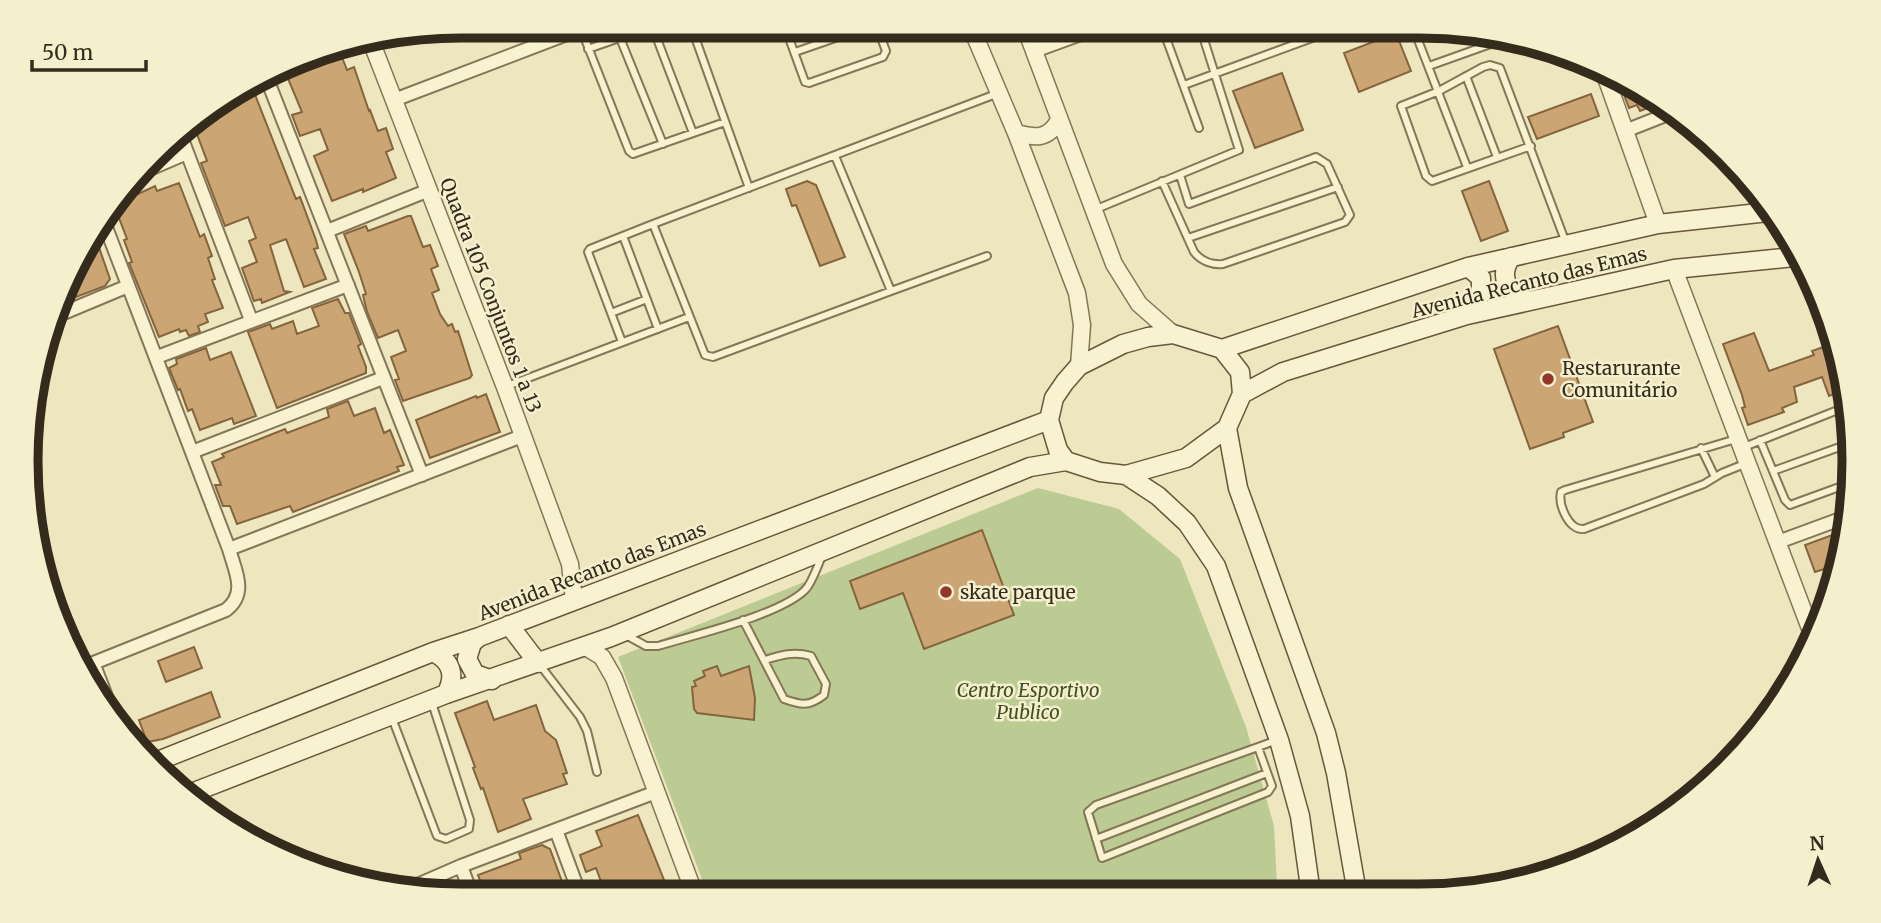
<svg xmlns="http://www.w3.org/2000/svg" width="1881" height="923" font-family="Merriweather,serif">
<rect width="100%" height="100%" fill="#ede6be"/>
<path fill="#bccb93" d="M 1038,488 L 1119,509 L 1180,559 L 1246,727 L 1274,826 L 1277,886 L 1280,894 L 708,895 L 618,657 Z"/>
<path fill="#cba574" stroke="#84643d" stroke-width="2" d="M 1396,33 L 1411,71 L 1359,92 L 1344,53 Z
M 338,47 L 347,70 L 354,67 L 369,111 L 370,110 L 378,131 L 386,128 L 393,149 L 386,152 L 396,178 L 363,192 L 363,189 L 332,201 L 314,156 L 328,150 L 320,129 L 300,136 L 292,115 L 302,112 L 284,69 L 300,63 L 300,61 L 321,49 Z
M 1282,73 L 1303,130 L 1255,148 L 1233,91 Z
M 1616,74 L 1649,100 L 1656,105 L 1640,111 L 1637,105 L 1629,108 Z
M 252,87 L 296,199 L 300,197 L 316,240 L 318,248 L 314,249 L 326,279 L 304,287 L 286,239 L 270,245 L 284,291 L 290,292 L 262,303 L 261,299 L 254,301 L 242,268 L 257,262 L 249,241 L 256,238 L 248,217 L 225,226 L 201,163 L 207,161 L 192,121 L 196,116 Z
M 1591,94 L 1599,116 L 1537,139 L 1528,117 Z
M 807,181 L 816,185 L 845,257 L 820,266 L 796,205 L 792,206 L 786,189 Z
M 1489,181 L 1508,231 L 1481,241 L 1462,191 Z
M 179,183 L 200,237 L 204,234 L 212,256 L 208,258 L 215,279 L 212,280 L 223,308 L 205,314 L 208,322 L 198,326 L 200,332 L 189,336 L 186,330 L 180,332 L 179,329 L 159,337 L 129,263 L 132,262 L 124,240 L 127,239 L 114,205 L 155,186 L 157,191 Z
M 408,216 L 411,216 L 423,247 L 430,245 L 438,266 L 431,269 L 439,290 L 432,293 L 440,314 L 448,326 L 452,324 L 455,332 L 458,331 L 472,375 L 470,378 L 403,401 L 395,380 L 399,379 L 391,357 L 406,351 L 398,330 L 378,338 L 367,312 L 363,295 L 366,294 L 359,272 L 344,234 L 366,226 L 368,231 Z
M 94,233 L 110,279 L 105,286 L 76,297 L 73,285 Z
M 338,299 L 345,313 L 349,313 L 361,344 L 358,346 L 366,367 L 366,373 L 277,408 L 248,332 L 270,324 L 272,329 L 293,321 L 297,334 L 319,326 L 312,308 Z
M 1558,326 L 1593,422 L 1563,433 L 1564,437 L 1530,449 L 1494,349 Z
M 1754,333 L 1769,371 L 1814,355 L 1812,351 L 1834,343 L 1841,391 L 1829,396 L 1822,377 L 1794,387 L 1797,402 L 1782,408 L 1784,412 L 1748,425 L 1742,408 L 1745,407 L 1742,395 L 1723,344 Z
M 206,348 L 210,360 L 231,352 L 256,416 L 234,424 L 232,418 L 200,430 L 192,409 L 188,411 L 180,389 L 178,390 L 169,368 L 177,364 L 176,359 Z
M 486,394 L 500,432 L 430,458 L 416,420 L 476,396 L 477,398 Z
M 348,401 L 354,416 L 375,408 L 384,433 L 390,430 L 404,465 L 397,467 L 399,471 L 293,512 L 290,506 L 237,524 L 230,506 L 223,506 L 215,485 L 221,485 L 212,462 L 224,457 L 222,454 L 285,429 L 287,433 L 329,417 L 327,409 Z
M 982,530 L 1014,615 L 924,649 L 903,593 L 860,609 L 850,581 Z
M 1843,531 L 1834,566 L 1815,572 L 1805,545 Z
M 194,647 L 202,668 L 166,682 L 158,661 Z
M 717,666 L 721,676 L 749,666 L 755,698 L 754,720 L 697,713 L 694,709 L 692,687 L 696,686 L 694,681 L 705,676 L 703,671 Z
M 211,692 L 220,717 L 163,739 L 147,742 L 139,720 Z
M 487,701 L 494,720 L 536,705 L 545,731 L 556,740 L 567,773 L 563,774 L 567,784 L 523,799 L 531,819 L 498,832 L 483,788 L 481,789 L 473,768 L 475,767 L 455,713 Z
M 638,815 L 670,895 L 606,895 L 596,868 L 586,872 L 580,855 L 602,846 L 596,831 Z
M 542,845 L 550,849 L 567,895 L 486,896 L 478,875 L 521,859 L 519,853 Z"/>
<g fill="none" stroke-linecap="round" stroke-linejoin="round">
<defs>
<path id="service" d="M 691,26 L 749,188
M 785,27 L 805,82 L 809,83 L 883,57 L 886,51 L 877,27
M 1413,27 L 1467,167
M 581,29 L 629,151 L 633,154 L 725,122
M 620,38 L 663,144
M 1166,38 L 1199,128
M 588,49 L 648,28 L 654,31 L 693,133
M 795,52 L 867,27
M 1429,66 L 1499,41
M 1466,76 L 1497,157
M 1184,85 L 1342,27
M 1531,146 L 1432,181 L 1426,176 L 1401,106 L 1439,91 L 1483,67 L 1490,65 L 1500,68 L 1566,243
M 835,156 L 891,291 L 713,357 L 705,355 L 653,224 L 996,94
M 1162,181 L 1194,252 C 1201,261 1212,265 1223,264 L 1345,222 L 1350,215 L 1327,164 L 1316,157 L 1189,204 L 1180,175
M 1094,210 L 1239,150 L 1200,27
M 623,236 L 658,329
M 1188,238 L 1338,187
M 891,291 L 987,256
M 611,313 L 647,299
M 622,342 L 588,252 L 590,249 L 653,224
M 507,386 L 689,317
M 1736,439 L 1565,490 L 1561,492 C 1558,505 1569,531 1584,529 L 1704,484 L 1722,473 L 1747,463
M 1760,440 L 1785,500 L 1790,505 L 1853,482
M 1744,447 L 1843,408
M 1701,448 L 1715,477
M 1773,471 L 1848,444
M 743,620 L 784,699 C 801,705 809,707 824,695 L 826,684 L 811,656 C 794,651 781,655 765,660
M 626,635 L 646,646 L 658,646 C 694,635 780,615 805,590 C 812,583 817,567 822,556
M 96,662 L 118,719
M 540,665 L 580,717 L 587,731 L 597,772
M 392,718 L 437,836 L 446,839 L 469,829 L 470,820 L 432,703
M 1258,747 L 1272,786 L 1268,792 L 1102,858 L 1088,812 L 1096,805 L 1258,747 L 1277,740
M 1096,839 L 1267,773"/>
<path id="minor" d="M 1034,51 L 1100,27
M 267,79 L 422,475
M 394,100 L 588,26
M 1625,131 L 1668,114
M 180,134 L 251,320
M 145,171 L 187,153
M 327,231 L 429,190
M 61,314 L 128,286
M 157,357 L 348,285
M 192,452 L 383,378
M 1778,542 L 1846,517
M 229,549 L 522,436
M 81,668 L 226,610 C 248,593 235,571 229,549 L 102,217
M 556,830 L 580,895
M 461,866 L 472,896
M 408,889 L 461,866 L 656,792"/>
<path id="tertiary" d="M 971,27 L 1016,133 L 1077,293 L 1082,325 L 1079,366
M 1025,27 L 1114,264 L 1139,304 L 1173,334
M 371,41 L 505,387 L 570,564 L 574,600
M 1603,69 L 1658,224
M 1016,133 C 1035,138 1048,140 1059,120
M 1674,269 L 1814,639
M 584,646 L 602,657 L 614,678 L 695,895"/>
<path id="secondary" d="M 1511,257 C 1498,277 1507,291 1527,301
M 1467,315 L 1481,294 L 1481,278 L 1468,267
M 1173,334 L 1222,349 L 1240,372 L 1242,394 L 1227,428 L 1186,458 L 1126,475 L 1100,472 L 1066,461 L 1058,450 L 1049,420 L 1054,398 L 1065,382 L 1079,366 L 1123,344 L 1148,337 Z
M 1222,349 L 1468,267 L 1658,224 L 1768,212
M 1242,394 L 1283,372 L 1467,315 L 1674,269 L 1794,257
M 1227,428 L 1238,488 L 1326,733 L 1336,773 L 1357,893
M 1126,475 L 1158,496 L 1187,523 L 1216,566 L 1279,740 L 1300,816 L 1311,894
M 509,625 L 538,663
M 479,637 L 472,643 L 467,659 L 475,674 L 492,680
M 433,652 C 452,661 456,676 446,694
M 150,764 L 433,652 L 479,637 L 1049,420
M 189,794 L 446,694 L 611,637 L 1030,467 L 1066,461"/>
</defs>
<use href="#service" stroke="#857657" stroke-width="10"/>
<use href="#minor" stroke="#857657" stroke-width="16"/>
<use href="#tertiary" stroke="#857657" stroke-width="19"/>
<use href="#secondary" stroke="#67573b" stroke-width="21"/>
<use href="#service" stroke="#f8f2d1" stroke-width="6"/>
<use href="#minor" stroke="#f8f2d1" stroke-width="12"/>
<use href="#tertiary" stroke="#f8f2d1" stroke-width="16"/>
<use href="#secondary" stroke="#f8f2d1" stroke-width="18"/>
</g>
<g fill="#943628" stroke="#f5efce" stroke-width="2.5">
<circle cx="1548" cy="379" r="7"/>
<circle cx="946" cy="592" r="7"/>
</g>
<g text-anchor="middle" stroke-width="5" stroke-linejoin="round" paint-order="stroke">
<g font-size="19" fill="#352b1c" stroke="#f5efce">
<text transform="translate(1529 282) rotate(-14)" y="7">Avenida Recanto das Emas</text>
<text transform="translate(491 295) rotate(69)" y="7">Quadra 105 Conjuntos 1 a 13</text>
<text transform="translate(592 571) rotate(-21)" y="7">Avenida Recanto das Emas</text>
</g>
<g font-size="19" fill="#352b1c" stroke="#f5efce" text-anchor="start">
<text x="1562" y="375">Restarurante<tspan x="1562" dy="22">Comunitário</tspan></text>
<text x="960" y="599">skate parque</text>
</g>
<g font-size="19" font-style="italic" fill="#3f5122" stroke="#f5efce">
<text x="1028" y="697">Centro Esportivo<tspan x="1028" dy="22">Publico</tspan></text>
</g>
</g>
<path d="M0 0H1881V923H0ZM461 38H1419A423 423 0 0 1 1842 461V461A423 423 0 0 1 1419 884H461A423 423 0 0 1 38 461V461A423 423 0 0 1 461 38Z" fill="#f5efce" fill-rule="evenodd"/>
<path fill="none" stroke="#352b1c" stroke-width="9" d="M461 38H1419A423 423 0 0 1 1842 461V461A423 423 0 0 1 1419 884H461A423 423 0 0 1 38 461V461A423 423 0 0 1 461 38Z"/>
<g transform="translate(1818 860) rotate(357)" stroke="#f5efce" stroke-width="5" paint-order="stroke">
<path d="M0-5L12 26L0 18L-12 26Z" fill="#352b1c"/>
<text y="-10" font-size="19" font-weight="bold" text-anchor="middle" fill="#352b1c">N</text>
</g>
<path d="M32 60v10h114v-10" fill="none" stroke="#352b1c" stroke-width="3.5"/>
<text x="42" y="60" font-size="21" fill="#352b1c" stroke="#f5efce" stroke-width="5" paint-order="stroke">50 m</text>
</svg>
